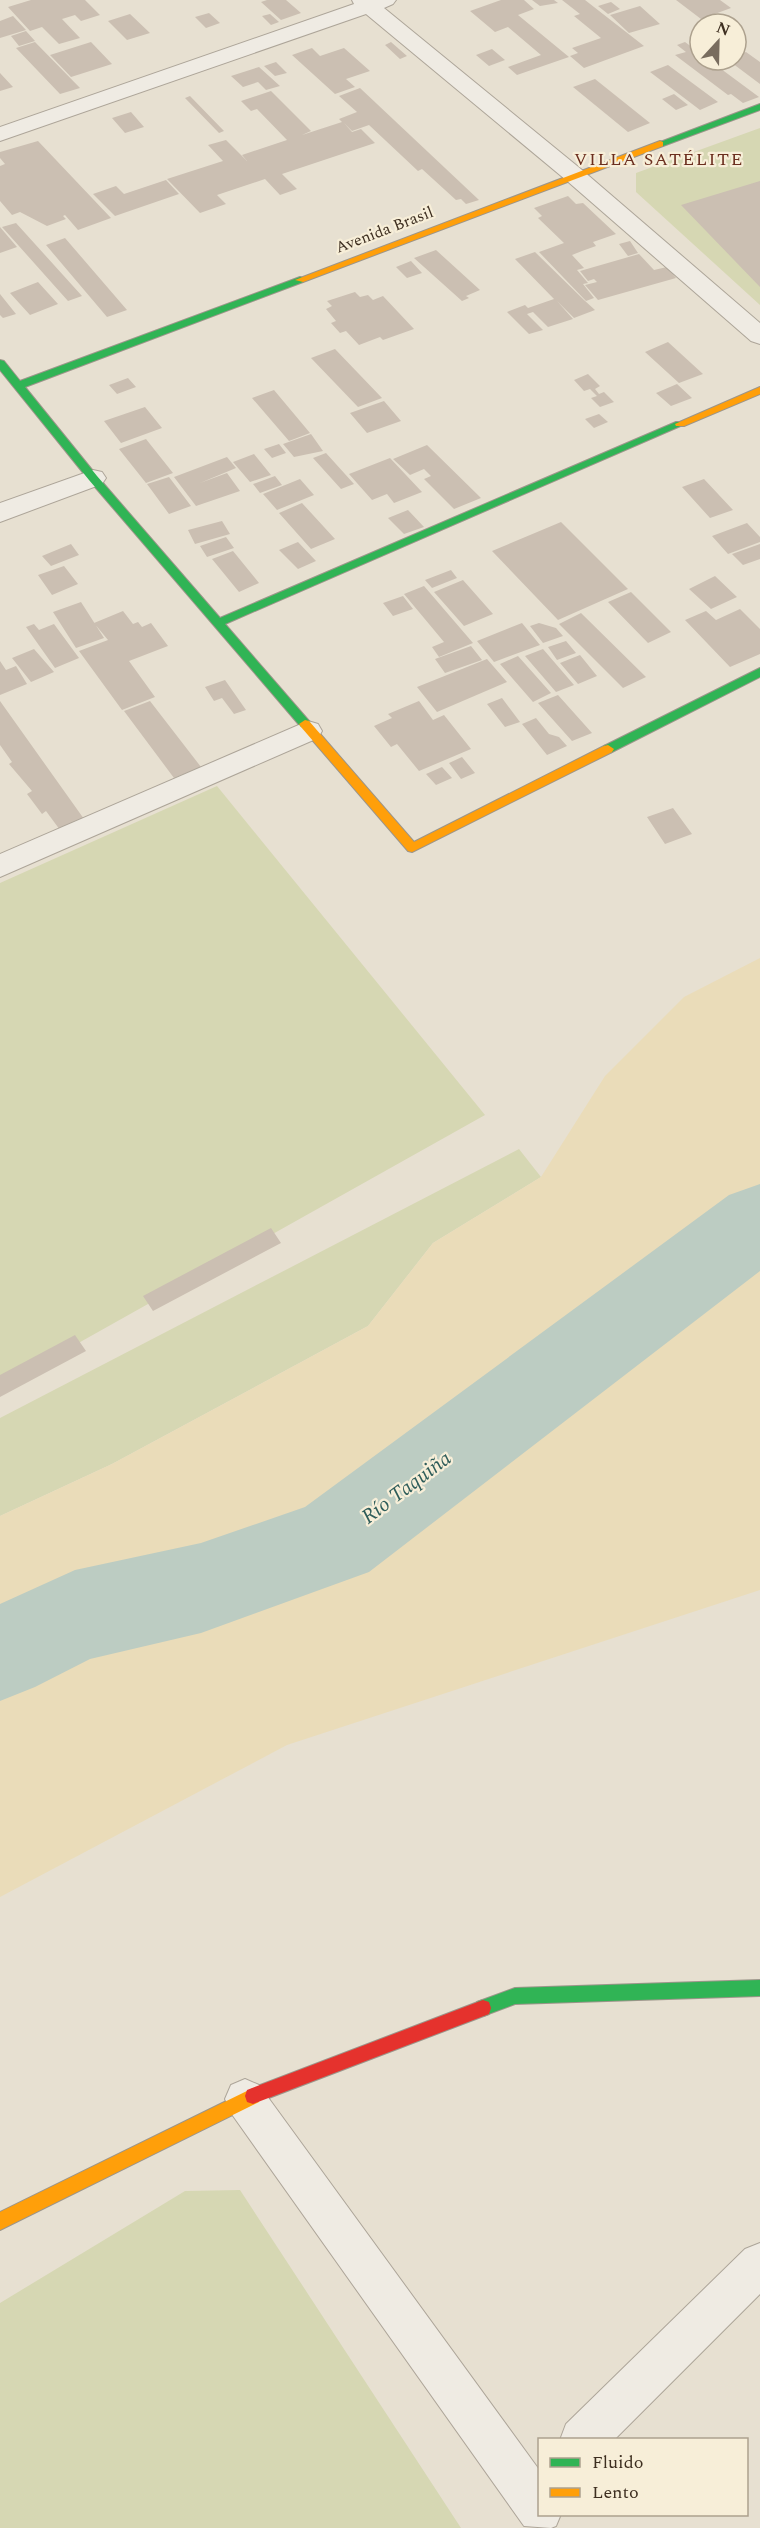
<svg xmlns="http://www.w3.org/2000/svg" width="760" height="2528" font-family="Spectral,serif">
<rect width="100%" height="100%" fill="#e7e0d1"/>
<path fill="#d6d7b3" d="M 760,128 L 760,305 L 636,192 L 636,173 Z
M 217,786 L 485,1115 L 0,1387 L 0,883 Z
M 519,1149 L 541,1177 L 433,1243 L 368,1326 L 112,1464 L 0,1516 L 0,1418 Z
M 240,2190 L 461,2528 L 0,2528 L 0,2303 L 185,2191 Z"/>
<path fill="#eadcb9" d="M 760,958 L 760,1590 L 287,1745 L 0,1897 L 0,1516 L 112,1464 L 368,1326 L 433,1243 L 541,1177 L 605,1076 L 684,997 Z"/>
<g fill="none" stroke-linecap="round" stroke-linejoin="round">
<path fill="#bcccc2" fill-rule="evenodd" d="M 760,1184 L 760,1271 L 369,1572 L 201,1633 L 90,1659 L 35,1687 L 0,1701 L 0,1604 L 75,1570 L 201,1543 L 305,1507 L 729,1195 Z"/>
</g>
<path fill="#cbbfb2" d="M 31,0 L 85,0 L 100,15 L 81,21 L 75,15 L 62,19 L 80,38 L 59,44 L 42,27 L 30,31 L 8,7 Z
M 267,0 L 286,0 L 301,13 L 281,20 L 261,2 Z
M 501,0 L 524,0 L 534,9 L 518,15 L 569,57 L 517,75 L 508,67 L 541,55 L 508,27 L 495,32 L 470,11 Z
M 532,0 L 554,0 L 558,3 L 540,6 Z
M 562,0 L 585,0 L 644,46 L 584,68 L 570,56 L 578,53 L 572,48 L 601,38 L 574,16 L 580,14 Z
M 676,0 L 720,0 L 731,8 L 701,19 Z
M 611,2 L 620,9 L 608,14 L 598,6 Z
M 640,6 L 660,24 L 629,33 L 610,15 Z
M 209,13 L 220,23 L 206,28 L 195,17 Z
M 130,14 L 150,33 L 127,40 L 108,21 Z
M 270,14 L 279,22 L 271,25 L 262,16 Z
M 13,16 L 26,30 L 0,38 L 0,21 Z
M 26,31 L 35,41 L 19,46 L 11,36 Z
M 35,42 L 80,88 L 60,94 L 16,48 Z
M 91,42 L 112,64 L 71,77 L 50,55 Z
M 391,42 L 407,56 L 400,59 L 385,45 Z
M 685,42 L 700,53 L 700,60 L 709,60 L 759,97 L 743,103 L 731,94 L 728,95 L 675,55 L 686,52 L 677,45 Z
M 312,48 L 320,56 L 344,48 L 370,71 L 346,79 L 355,87 L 335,94 L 292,55 Z
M 492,49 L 505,60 L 489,66 L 476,55 Z
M 746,52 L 760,62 L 760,84 L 728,60 L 736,60 L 736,56 Z
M 276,62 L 287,73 L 275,76 L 264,66 Z
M 668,65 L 718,102 L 700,110 L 650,72 Z
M 259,67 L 280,86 L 266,90 L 258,82 L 243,87 L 231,76 Z
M 0,73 L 13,87 L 0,91 Z
M 595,79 L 650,123 L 628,132 L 573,87 Z
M 360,88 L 479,200 L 466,204 L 461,199 L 456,200 L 422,169 L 418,171 L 369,125 L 352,131 L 344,123 L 352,132 L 361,129 L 375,143 L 282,174 L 297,189 L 280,195 L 265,179 L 217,195 L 226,204 L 200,213 L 167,179 L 223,161 L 208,145 L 226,140 L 247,161 L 242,155 L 287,140 L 257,109 L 251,111 L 241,101 L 271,91 L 311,131 L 302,135 L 342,122 L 339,119 L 357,112 L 339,96 Z
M 674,94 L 688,105 L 676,110 L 662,99 Z
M 190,96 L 224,131 L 219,133 L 185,98 Z
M 131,112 L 144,127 L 125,133 L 112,118 Z
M 38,141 L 111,218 L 78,230 L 65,215 L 63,216 L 66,219 L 47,226 L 20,212 L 12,215 L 0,201 L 0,166 L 5,164 L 0,158 L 0,152 Z
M 166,180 L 179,194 L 115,216 L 93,194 L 116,186 L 124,194 Z
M 760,181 L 760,287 L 681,205 Z
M 568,196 L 576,204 L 583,203 L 616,234 L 593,242 L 596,246 L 582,251 L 570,240 L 582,251 L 572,255 L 584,268 L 577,270 L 588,283 L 583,284 L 594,298 L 586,301 L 539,252 L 564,243 L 538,218 L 542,216 L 534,208 Z
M 16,223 L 82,296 L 68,301 L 2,227 Z
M 0,227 L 17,247 L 0,253 Z
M 65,238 L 127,310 L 107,317 L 46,245 Z
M 630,241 L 638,253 L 628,256 L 619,244 Z
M 436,250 L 480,290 L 466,296 L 469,298 L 462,301 L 414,258 Z
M 535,252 L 584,300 L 595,310 L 574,318 L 557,301 L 573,319 L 548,327 L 533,312 L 527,314 L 543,330 L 529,334 L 507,312 L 525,305 L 528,308 L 554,299 L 515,259 Z
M 639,254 L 654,270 L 667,267 L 676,278 L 598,300 L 585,285 L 597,282 L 594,279 L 588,281 L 580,271 Z
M 411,261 L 422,273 L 407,278 L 396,267 Z
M 38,282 L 58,304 L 30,315 L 10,293 Z
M 355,292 L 360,297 L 368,295 L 373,300 L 383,296 L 414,329 L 383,340 L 380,337 L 359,345 L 346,331 L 340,333 L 331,323 L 336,321 L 326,309 L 332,306 L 327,301 Z
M 0,294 L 16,314 L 3,318 L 0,315 Z
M 668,342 L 703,374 L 679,383 L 645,352 Z
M 335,349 L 382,398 L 358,407 L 311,358 Z
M 588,374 L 600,386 L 595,389 L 599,394 L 604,392 L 614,402 L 600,407 L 591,398 L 597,396 L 590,389 L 584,391 L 574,380 Z
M 128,378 L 136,387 L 117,394 L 109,385 Z
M 677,384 L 692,398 L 671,406 L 656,393 Z
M 274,390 L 310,433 L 289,441 L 252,398 Z
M 384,401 L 401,421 L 367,433 L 350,413 Z
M 145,407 L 162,428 L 121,443 L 104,421 Z
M 599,414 L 608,422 L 594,428 L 585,419 Z
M 311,434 L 323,451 L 294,457 L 283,444 Z
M 146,439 L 173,473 L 146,483 L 119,449 Z
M 279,444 L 286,453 L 272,458 L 264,449 Z
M 427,445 L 481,498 L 454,509 L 424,479 L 431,476 L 424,469 L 410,475 L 393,459 Z
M 326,453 L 354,484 L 341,489 L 313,458 Z
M 254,454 L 271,475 L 250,482 L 233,462 Z
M 227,457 L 236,468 L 200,483 L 227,473 L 240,491 L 196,506 L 174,477 Z
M 390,458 L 422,492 L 394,503 L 387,494 L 372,500 L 349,474 Z
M 275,476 L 282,485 L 260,493 L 253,484 Z
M 169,477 L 191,506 L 169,514 L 147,484 Z
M 300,479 L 314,495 L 277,510 L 263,494 Z
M 704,479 L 733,510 L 710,518 L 682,487 Z
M 302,503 L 335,539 L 311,549 L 279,513 Z
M 408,510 L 424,527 L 404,534 L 388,518 Z
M 222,521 L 230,534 L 195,544 L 188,530 Z
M 561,522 L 628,589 L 558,620 L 492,551 Z
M 747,523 L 760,537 L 760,542 L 728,554 L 712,536 Z
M 226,537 L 234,548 L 207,557 L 200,546 Z
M 298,542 L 316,561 L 298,569 L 279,550 Z
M 71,544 L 79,555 L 51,566 L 42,556 Z
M 760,544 L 760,559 L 743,565 L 732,554 Z
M 233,551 L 259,583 L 239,592 L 212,559 Z
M 64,566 L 78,584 L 52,595 L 38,575 Z
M 451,570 L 457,578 L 432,588 L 425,580 Z
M 715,576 L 737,597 L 711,609 L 689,589 Z
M 463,580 L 493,614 L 464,626 L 434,592 Z
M 424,586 L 473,643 L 439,657 L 432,647 L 444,642 L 404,594 Z
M 631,592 L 671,632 L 648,643 L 608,602 Z
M 403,596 L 413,609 L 393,616 L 383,603 Z
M 81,602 L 104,638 L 76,648 L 53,612 Z
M 740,609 L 760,629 L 760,654 L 730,667 L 685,620 L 706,611 L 716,620 Z
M 123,611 L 133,624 L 138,622 L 142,627 L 151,623 L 168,646 L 129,661 L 155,697 L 122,710 L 79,651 L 108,640 L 94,623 Z
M 581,613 L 646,677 L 623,688 L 559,624 Z
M 522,623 L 540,645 L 494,662 L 477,641 Z
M 539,623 L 556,628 L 563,636 L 543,643 L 530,626 Z
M 34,624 L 39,630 L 54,624 L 79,658 L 55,668 L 26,627 Z
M 566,641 L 576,653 L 557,660 L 548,647 Z
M 471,646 L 482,660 L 445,673 L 435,659 Z
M 34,649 L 54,672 L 31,682 L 12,658 Z
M 543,649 L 574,685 L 556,692 L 525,656 Z
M 580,655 L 597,676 L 578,684 L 560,663 Z
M 518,656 L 551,693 L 533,702 L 500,664 Z
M 487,659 L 507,682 L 437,712 L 417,687 Z
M 0,661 L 6,670 L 16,666 L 27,684 L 0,695 Z
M 225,680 L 246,710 L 234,714 L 222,698 L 214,701 L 205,687 Z
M 558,695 L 592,733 L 572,741 L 538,703 Z
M 502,698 L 520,722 L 505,727 L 487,704 Z
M 0,701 L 84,819 L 60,830 L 46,811 L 42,814 L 27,794 L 32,791 L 9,764 L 12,762 L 0,745 Z
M 150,701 L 201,767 L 174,778 L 124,711 Z
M 419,701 L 433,720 L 444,715 L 471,749 L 419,771 L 397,744 L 391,747 L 374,726 L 392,718 L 388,714 Z
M 536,718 L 549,734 L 559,737 L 567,746 L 547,755 L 522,724 Z
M 462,757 L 475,773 L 461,779 L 449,763 Z
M 442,767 L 452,778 L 436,785 L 426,774 Z
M 673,808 L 692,834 L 665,844 L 647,817 Z
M 271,1228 L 281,1243 L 153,1311 L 143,1296 Z
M 75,1335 L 86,1351 L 0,1397 L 0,1375 Z"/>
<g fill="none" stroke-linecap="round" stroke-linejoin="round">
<defs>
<path id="street" d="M 352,0 L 396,0 L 393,4 L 384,8 L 582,170 L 760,323 L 760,344 L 751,341 L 566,180 L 366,14 L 0,141 L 0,127 L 354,4 Z
M 93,470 L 102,472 L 106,478 L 102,484 L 0,522 L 0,503 Z
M 308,721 L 318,724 L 322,731 L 318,738 L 0,877 L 0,854 Z
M 245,2079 L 259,2085 L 540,2471 L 540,2514 L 561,2514 L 556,2526 L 551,2528 L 524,2526 L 231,2113 L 225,2099 L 231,2085 Z
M 760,2243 L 760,2294 L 614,2440 L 560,2440 L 566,2424 L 745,2249 Z"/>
<path id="fast" d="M 760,104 L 760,110 L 663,146 L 655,144 Z
M 300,277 L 303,278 L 303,282 L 25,387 L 97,476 L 220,618 L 676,422 L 684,422 L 685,424 L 225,624 L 309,721 L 311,724 L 305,728 L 301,727 L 89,480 L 0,370 L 0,360 L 4,361 L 20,381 Z
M 760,668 L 760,677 L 612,752 L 608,753 L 602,749 L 604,746 Z
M 760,1980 L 760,1996 L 515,2004 L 483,2016 L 477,2014 L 475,2008 L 477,2002 L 515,1988 Z"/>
<path id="slow" d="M 660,141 L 663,142 L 663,146 L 303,282 L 295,280 Z
M 760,387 L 760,394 L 684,426 L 676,426 L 675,424 Z
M 305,720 L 309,721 L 414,842 L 604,746 L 608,745 L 614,749 L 612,752 L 412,852 L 408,851 L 301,727 L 299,724 Z
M 253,2088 L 259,2090 L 261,2096 L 259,2102 L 0,2230 L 0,2212 Z"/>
<path id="jam" d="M 483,2000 L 489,2002 L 491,2008 L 489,2014 L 253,2104 L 247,2102 L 245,2096 L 247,2090 Z"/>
</defs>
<use href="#street" stroke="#ada599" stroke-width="2"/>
<use href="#fast" stroke="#9c958a" stroke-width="2"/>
<use href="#slow" stroke="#9c958a" stroke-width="2"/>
<use href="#jam" stroke="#9c958a" stroke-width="2"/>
<use href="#street" fill="#efebe3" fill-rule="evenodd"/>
<use href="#fast" fill="#30b455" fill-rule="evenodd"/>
<use href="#slow" fill="#ff9f0a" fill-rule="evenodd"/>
<use href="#jam" fill="#e5322d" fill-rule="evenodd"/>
</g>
<g text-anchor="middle" stroke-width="4.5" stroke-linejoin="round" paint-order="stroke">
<g font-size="16" fill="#3d2e20" stroke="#f7eed8">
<text transform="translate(384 229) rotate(-21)" y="6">Avenida Brasil</text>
</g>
<g font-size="18" letter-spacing="1.5" fill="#6b2e1e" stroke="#f7eed8">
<text x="659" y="165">VILLA SATÉLITE</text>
</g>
<g font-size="21" font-style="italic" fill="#2f5d5a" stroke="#f7eed8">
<text transform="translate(406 1487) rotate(-37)" y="7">Río Taquiña</text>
</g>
</g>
<rect x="538" y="2438" width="210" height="78" fill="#f7eed8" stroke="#ada18e" stroke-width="1.5"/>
<rect x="550" y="2458" width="30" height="9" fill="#30b455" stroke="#ada18e" stroke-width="1.5"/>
<text x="592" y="2468" font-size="18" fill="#3d2e20">Fluido</text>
<rect x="550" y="2488" width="30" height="9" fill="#ff9f0a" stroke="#ada18e" stroke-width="1.5"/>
<text x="592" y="2498" font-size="18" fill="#3d2e20">Lento</text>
<g transform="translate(718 42) rotate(22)"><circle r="28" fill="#f7eed8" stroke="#ada18e" stroke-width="1.5"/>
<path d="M0-4.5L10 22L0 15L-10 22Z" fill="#786c5e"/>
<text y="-9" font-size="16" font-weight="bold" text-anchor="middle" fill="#3d2e20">N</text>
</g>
</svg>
